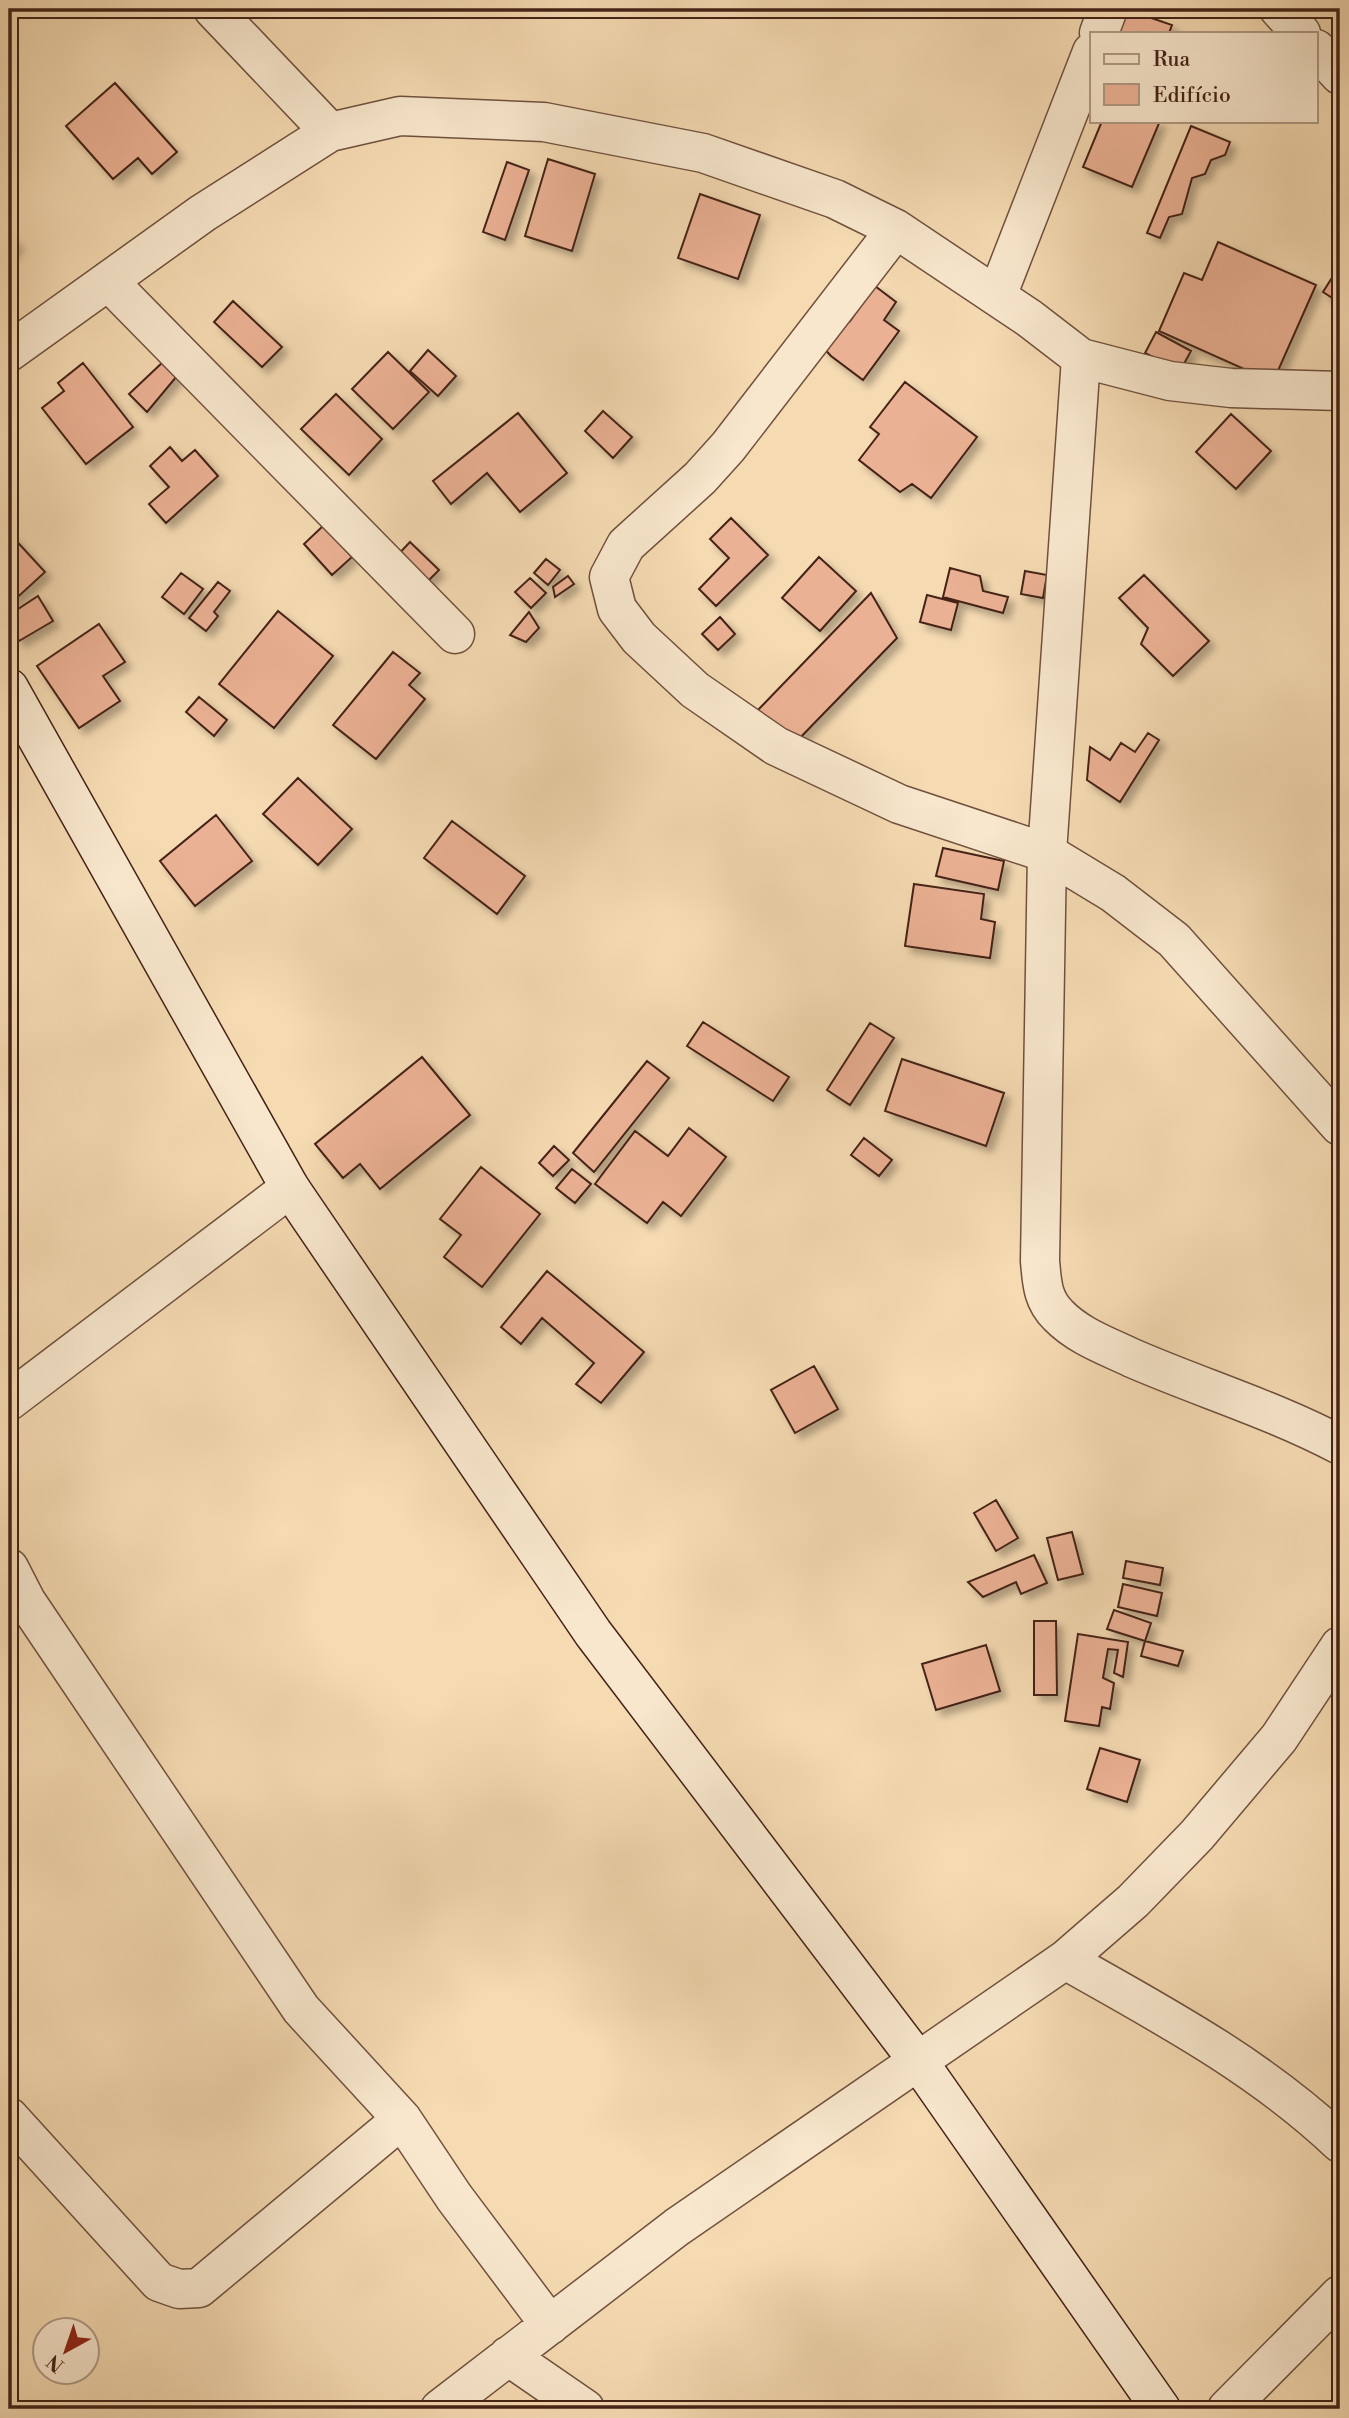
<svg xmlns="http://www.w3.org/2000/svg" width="1349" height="2418" font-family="'Libre Bodoni',serif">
<defs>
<filter id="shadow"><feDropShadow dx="6" dy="6" stdDeviation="3.5" flood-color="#0004"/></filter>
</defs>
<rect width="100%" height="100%" fill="#f5dab2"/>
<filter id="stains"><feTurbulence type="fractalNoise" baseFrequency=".00286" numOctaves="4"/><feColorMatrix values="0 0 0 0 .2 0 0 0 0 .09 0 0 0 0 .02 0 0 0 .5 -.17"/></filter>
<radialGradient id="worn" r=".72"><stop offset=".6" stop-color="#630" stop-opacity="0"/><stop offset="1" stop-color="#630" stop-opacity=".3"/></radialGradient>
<path fill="#ebb194" stroke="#442317" stroke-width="2" filter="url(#shadow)" d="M 1125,9 L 1172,25 L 1169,33 L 1116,33 Z
M 115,83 L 177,152 L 152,174 L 138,158 L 113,179 L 66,126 Z
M 1102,121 L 1160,121 L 1132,187 L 1083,167 Z
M 1191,126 L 1230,142 L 1225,155 L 1211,160 L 1205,174 L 1192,178 L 1182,214 L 1169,217 L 1160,238 L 1147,233 Z
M 548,159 L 595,174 L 572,251 L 525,236 Z
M 507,162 L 529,170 L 505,240 L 483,232 Z
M 700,194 L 760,215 L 738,279 L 678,258 Z
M 9,236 L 17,244 L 9,254 Z
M 1218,242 L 1316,285 L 1273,382 L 1159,331 L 1184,273 L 1202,280 Z
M 1340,265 L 1340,303 L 1323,292 Z
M 875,286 L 896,302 L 884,320 L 899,331 L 863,380 L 831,356 L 819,343 L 840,313 L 850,321 Z
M 233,301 L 282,347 L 262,367 L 214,322 Z
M 1156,332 L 1191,351 L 1180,371 L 1145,353 Z
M 428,350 L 456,376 L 438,396 L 410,371 Z
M 388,352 L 429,392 L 393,429 L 352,389 Z
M 164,361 L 177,376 L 147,412 L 129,394 Z
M 83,363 L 133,427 L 86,464 L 42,408 L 64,391 L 58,383 Z
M 905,382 L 977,437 L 931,498 L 912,484 L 900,492 L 859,460 L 879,434 L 870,427 Z
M 336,394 L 382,439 L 349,475 L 301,429 Z
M 603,411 L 632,437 L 613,458 L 585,431 Z
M 518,413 L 567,473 L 520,512 L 487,473 L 451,504 L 433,481 Z
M 1231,414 L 1271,451 L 1236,489 L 1196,452 Z
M 170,447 L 182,461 L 195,450 L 218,476 L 166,523 L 149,504 L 169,487 L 150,466 Z
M 731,518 L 768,555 L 716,606 L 699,589 L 729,558 L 710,539 Z
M 324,525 L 352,557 L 332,575 L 304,544 Z
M 10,534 L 45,572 L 9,605 L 9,536 Z
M 410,542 L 439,570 L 420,589 L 392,561 Z
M 819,557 L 856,591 L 820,631 L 782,598 Z
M 546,559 L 560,570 L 548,585 L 534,573 Z
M 950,568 L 980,576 L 983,591 L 1008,597 L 1003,613 L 943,597 Z
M 1025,571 L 1047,575 L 1043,598 L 1021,594 Z
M 181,573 L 203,589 L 184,614 L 162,597 Z
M 1144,575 L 1209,641 L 1173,676 L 1141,644 L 1148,628 L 1119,598 Z
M 568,576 L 574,584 L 555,597 L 553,587 Z
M 530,578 L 546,593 L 531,608 L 515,592 Z
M 218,582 L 230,591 L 214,612 L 218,616 L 206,631 L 189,618 Z
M 871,593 L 897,638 L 793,745 L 757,711 Z
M 927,595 L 958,603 L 951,630 L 920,622 Z
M 38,596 L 53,621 L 19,641 L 9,625 L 9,615 Z
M 278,611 L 333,656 L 274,728 L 219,684 Z
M 529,612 L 539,628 L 526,642 L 510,635 Z
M 720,617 L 735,634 L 718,650 L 702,634 Z
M 99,624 L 125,662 L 103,676 L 120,701 L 79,728 L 37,666 Z
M 393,652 L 420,673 L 409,685 L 425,699 L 376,759 L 333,725 Z
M 199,697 L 227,720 L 214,736 L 186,712 Z
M 1148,733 L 1159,740 L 1120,802 L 1087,780 L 1090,747 L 1110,760 L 1121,743 L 1135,752 Z
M 298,778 L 352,829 L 318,865 L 263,814 Z
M 216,815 L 252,861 L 195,906 L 160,861 Z
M 452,821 L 525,876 L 497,914 L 424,858 Z
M 943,848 L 1004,861 L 998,890 L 936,876 Z
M 914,884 L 984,894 L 981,919 L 995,922 L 990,958 L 905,946 Z
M 703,1022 L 789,1077 L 773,1101 L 687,1046 Z
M 870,1023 L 894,1038 L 850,1105 L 827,1090 Z
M 422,1057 L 470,1115 L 380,1189 L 360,1164 L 343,1178 L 315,1144 Z
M 902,1059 L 1004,1093 L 986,1146 L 885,1111 Z
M 647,1061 L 669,1078 L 594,1172 L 573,1153 Z
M 689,1128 L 726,1157 L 681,1216 L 663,1202 L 647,1223 L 595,1184 L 635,1131 L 668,1156 Z
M 864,1138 L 892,1160 L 879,1176 L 851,1155 Z
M 554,1146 L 569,1160 L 553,1176 L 539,1163 Z
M 481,1167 L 540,1214 L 482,1287 L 444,1257 L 461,1235 L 440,1219 Z
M 572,1169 L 591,1184 L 575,1203 L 556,1188 Z
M 547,1271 L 644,1352 L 601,1403 L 576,1384 L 594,1363 L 542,1318 L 521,1344 L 501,1327 Z
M 814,1366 L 838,1409 L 795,1433 L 771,1390 Z
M 996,1500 L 1018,1538 L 996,1551 L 974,1513 Z
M 1072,1532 L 1083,1574 L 1058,1580 L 1047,1538 Z
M 1034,1555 L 1047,1583 L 1021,1594 L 1016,1582 L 983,1597 L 968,1582 Z
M 1126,1561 L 1163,1568 L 1160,1585 L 1123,1578 Z
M 1123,1584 L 1162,1593 L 1157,1616 L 1118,1607 Z
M 1114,1610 L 1151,1623 L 1145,1641 L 1107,1629 Z
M 1034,1621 L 1056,1621 L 1057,1695 L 1034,1695 Z
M 1078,1634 L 1128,1642 L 1123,1677 L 1114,1673 L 1118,1650 L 1108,1649 L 1103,1678 L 1114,1683 L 1110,1709 L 1102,1707 L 1099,1726 L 1065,1721 Z
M 1145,1641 L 1183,1651 L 1178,1666 L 1141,1656 Z
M 986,1645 L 1000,1691 L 936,1710 L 922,1664 Z
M 1100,1748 L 1140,1760 L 1127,1802 L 1087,1789 Z"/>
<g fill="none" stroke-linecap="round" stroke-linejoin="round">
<defs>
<path id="street" d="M 213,9 L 330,132
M 1279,9 L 1301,33
M 1099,33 L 1108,9
M 1316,49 L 1340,75
M 896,229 L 728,447 L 700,478 L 626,545 L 609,577 L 617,609 L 639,638 L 695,690 L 776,746 L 899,804 L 1047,853 L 1113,893 L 1174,940 L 1340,1126
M 108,281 L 455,634
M 997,296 L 1092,52
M 9,352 L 203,213 L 330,132 L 400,116 L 544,122 L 703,153 L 835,199 L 896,229 L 1029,318 L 1081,358 L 1170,381 L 1231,388 L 1340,391
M 1081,358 L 1047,853 L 1040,1261 C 1042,1282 1042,1299 1058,1315 C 1078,1336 1107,1346 1132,1358 C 1201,1388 1274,1410 1340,1445
M 9,1401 L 290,1188
M 9,1568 L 26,1601 L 301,2009 L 402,2119 L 454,2197 L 550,2325
M 1065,1960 C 1161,2014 1260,2067 1340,2143
M 9,2117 L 159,2282 L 179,2289 L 199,2288 L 402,2119
M 508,2356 L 585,2409
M 440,2409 L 677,2227 L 1065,1960 L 1133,1901 L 1197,1835 L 1279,1738 L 1340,1646
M 1227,2409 L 1340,2295"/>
<path id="secondary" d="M 9,688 L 290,1188 L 593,1633 L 918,2061 L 1161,2409"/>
</defs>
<use href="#street" stroke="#70513e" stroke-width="41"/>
<use href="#secondary" stroke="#442317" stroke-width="41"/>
<use href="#street" stroke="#f8e7cd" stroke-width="38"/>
<use href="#secondary" stroke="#f8e7cd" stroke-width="38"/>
</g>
<rect width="1349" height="2418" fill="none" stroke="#f5dab2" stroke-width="35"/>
<rect x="10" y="10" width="1328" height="2397" fill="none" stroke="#442317" stroke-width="3.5"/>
<rect x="18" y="18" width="1314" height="2383" fill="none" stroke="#442317" stroke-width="2"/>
<rect x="1090" y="32" width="228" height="91" fill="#f8e7cd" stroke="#b09984" stroke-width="2"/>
<rect x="1104" y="54" width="35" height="10" fill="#f8e7cd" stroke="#b09984" stroke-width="2"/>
<text x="1153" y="66" font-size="21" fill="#442317">Rua</text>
<rect x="1104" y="84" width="35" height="21" fill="#ebb194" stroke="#b09984" stroke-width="2"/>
<text x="1153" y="102" font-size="21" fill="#442317">Edifício</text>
<g transform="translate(66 2351) rotate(220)"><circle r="33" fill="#f8e7cd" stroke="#b09984" stroke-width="2"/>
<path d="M0-5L12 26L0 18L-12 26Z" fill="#8f2418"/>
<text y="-10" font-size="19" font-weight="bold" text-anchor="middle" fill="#442317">N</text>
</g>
<rect width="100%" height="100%" filter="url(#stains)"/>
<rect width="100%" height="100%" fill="url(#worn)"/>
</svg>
